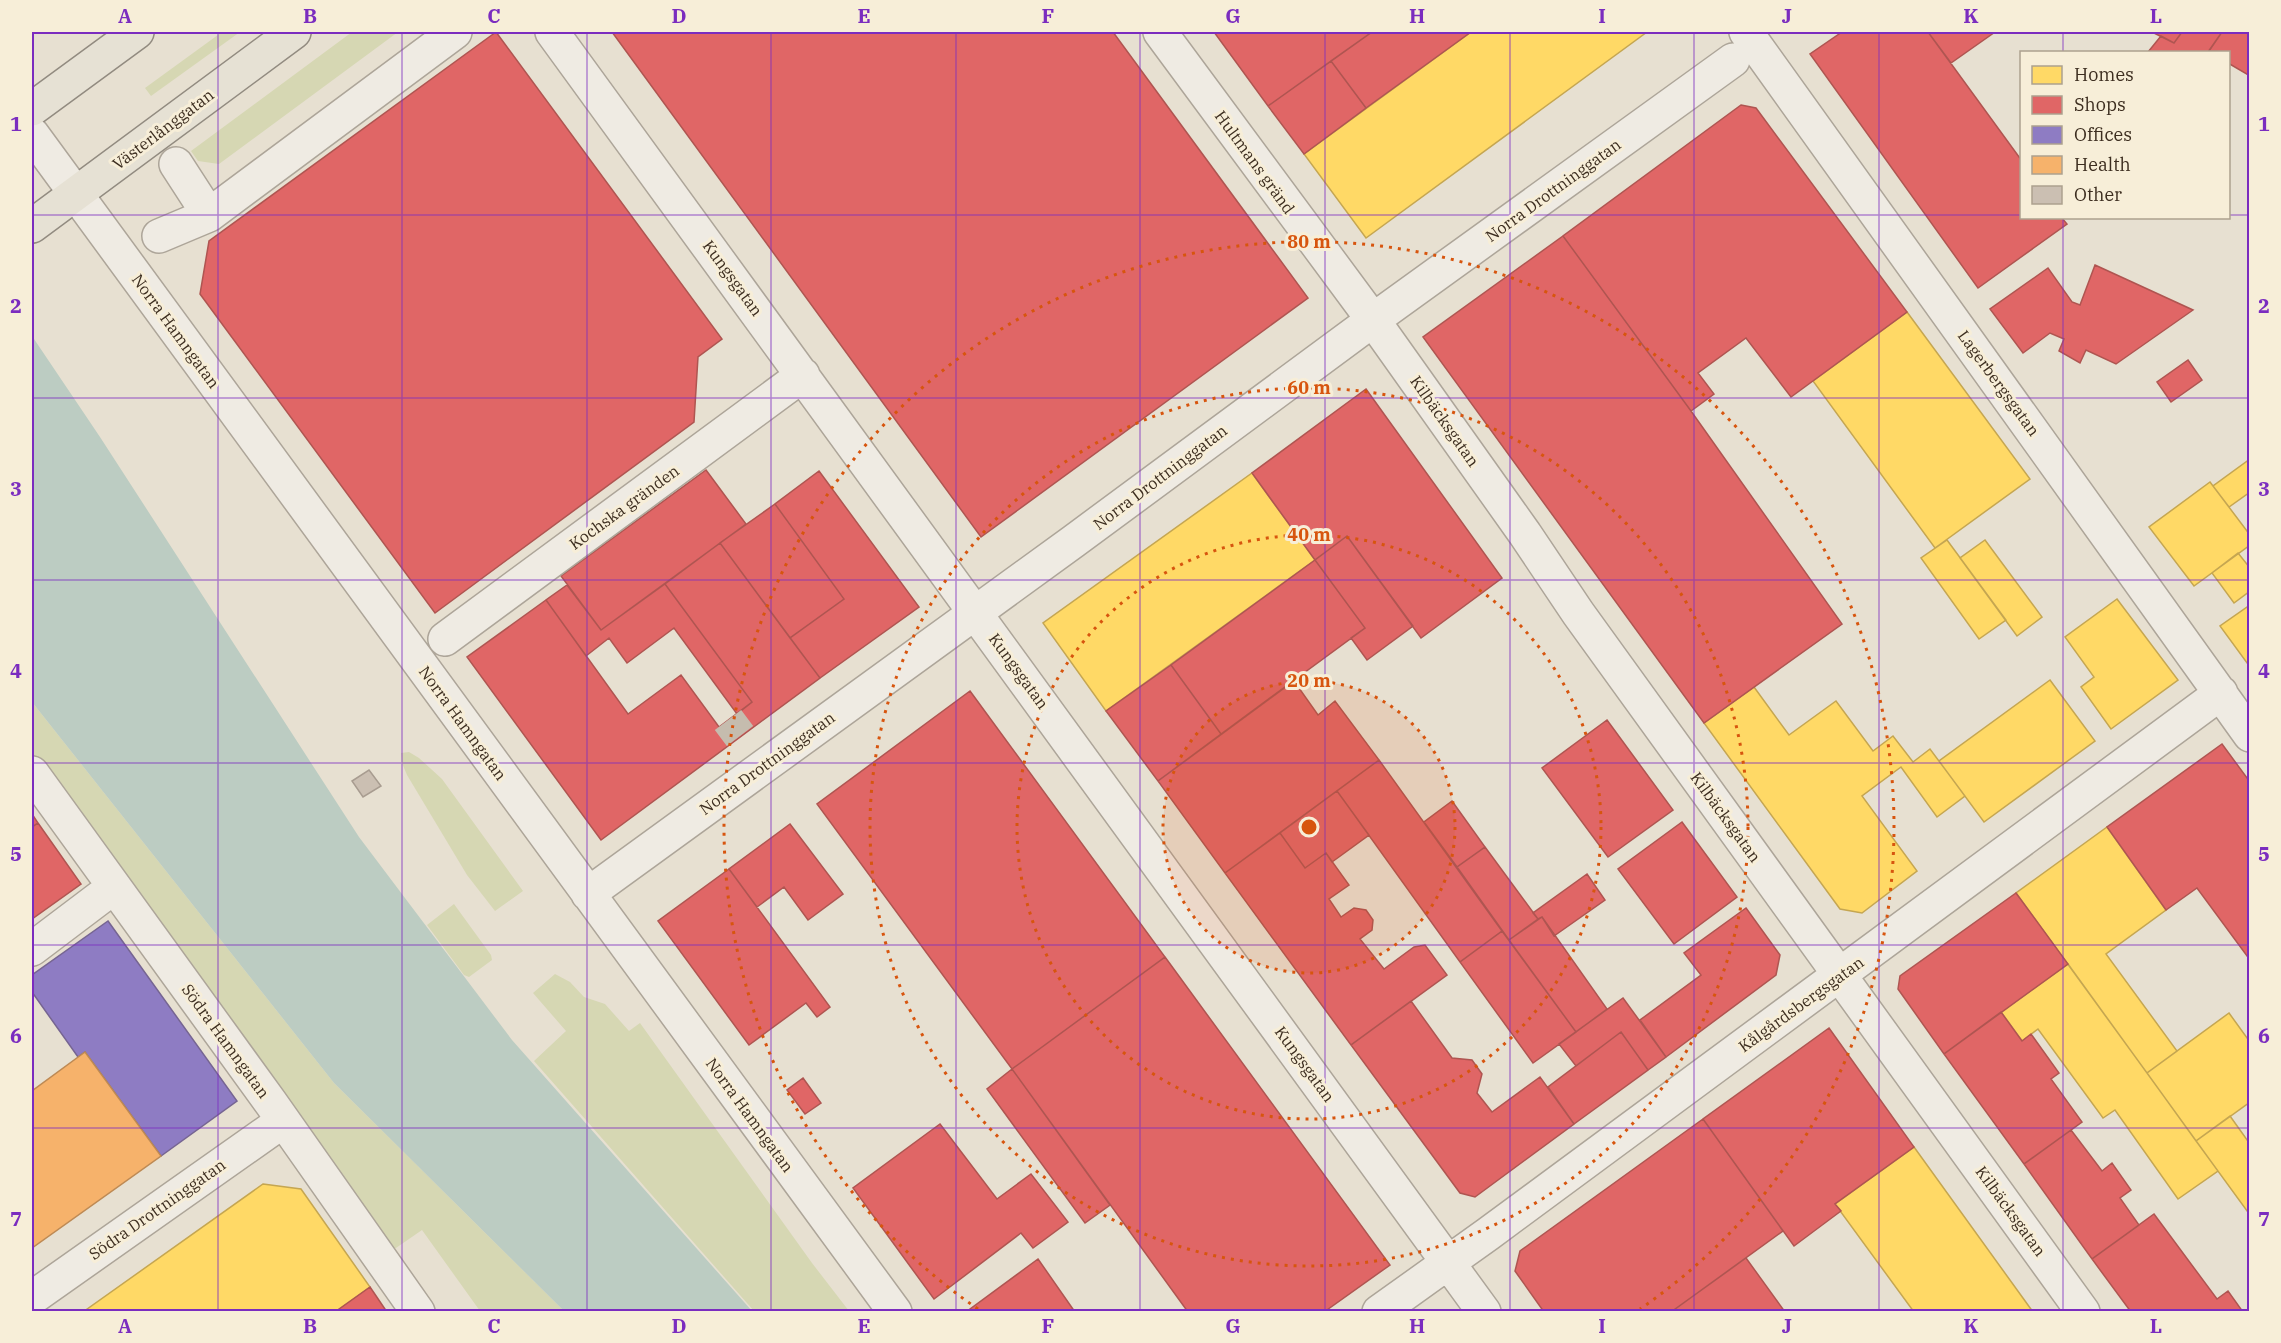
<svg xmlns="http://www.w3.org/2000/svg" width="2281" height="1343" font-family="'IBM Plex Serif',serif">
<rect width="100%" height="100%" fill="#e7e0d1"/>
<path fill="#d6d7b3" d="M 222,32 L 240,32 L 151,96 L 145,88 Z
M 352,32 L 398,32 L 219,164 L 198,161 L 191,151 Z
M 32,702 L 334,1083 L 564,1311 L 480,1311 L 422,1230 L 380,1259 L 32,773 Z
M 409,752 L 419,758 L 442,779 L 523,891 L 495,911 L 467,875 L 407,775 L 402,763 L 401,753 Z
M 454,904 L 491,955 L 492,960 L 469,977 L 464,975 L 427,925 Z
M 555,974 L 570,982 L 584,997 L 605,1004 L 629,1031 L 640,1023 L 812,1263 L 849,1311 L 754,1311 L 534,1061 L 566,1031 L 533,993 Z"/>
<path fill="#bcccc2" d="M 32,336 L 100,437 L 359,837 L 512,1040 L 752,1311 L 564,1311 L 334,1083 L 32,702 Z"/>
<path fill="#ffd966" stroke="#c5a651" stroke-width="1.5" d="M 1471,32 L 1647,32 L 1366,238 L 1304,154 Z
M 1907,312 L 2030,479 L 1935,548 L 1813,381 Z
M 2250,459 L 2250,492 L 2229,507 L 2213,486 Z
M 1252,473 L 1315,560 L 1106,711 L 1043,623 Z
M 2210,482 L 2250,535 L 2250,545 L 2194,586 L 2149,527 Z
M 1947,540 L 2006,620 L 1979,639 L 1921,558 Z
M 1985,540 L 2042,617 L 2017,636 L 1960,558 Z
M 2238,553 L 2250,568 L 2250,591 L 2234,603 L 2212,573 Z
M 2117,599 L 2178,680 L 2111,729 L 2081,687 L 2094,677 L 2065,637 Z
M 2250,605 L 2250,667 L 2220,626 Z
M 2050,680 L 2095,741 L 1984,822 L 1939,761 Z
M 1754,687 L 1789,735 L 1836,701 L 1873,751 L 1893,736 L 1913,762 L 1930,749 L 1965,796 L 1937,817 L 1901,767 L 1862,796 L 1917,871 L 1862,913 L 1840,909 L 1704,723 Z
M 2107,827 L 2166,910 L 2106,954 L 2177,1051 L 2147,1073 L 2016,893 Z
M 2068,964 L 2218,1171 L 2178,1199 L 2115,1110 L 2103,1118 L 2038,1029 L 2022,1041 L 2001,1012 Z
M 2229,1013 L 2250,1042 L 2250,1102 L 2196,1141 L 2147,1073 Z
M 2230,1116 L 2250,1144 L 2250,1215 L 2196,1141 Z
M 1914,1147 L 2033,1312 L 1914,1312 L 1835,1204 Z
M 263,1184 L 301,1189 L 370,1287 L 335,1312 L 83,1312 Z"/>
<path fill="#e06666" stroke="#af5551" stroke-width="1.5" d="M 496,32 L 722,339 L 698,357 L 694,422 L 435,613 L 200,294 L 209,241 Z
M 612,32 L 1113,32 L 1308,298 L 981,537 Z
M 1214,32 L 1372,32 L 1268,106 Z
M 1372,32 L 1471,32 L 1366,108 L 1331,61 Z
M 1842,32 L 1928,32 L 2022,161 L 2022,218 L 2062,218 L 2067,224 L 1978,288 L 1810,54 Z
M 1928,32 L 1995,32 L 1951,63 Z
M 2152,32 L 2182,32 L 2174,43 Z
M 2182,32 L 2222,32 L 2208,52 L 2148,52 L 2161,36 L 2174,43 Z
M 2222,32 L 2250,32 L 2250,76 L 2228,63 L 2228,52 L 2209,51 Z
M 1331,61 L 1366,108 L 1304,154 L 1268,106 Z
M 1741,105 L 1756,108 L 1907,312 L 1791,397 L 1746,338 L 1698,373 L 1714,394 L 1691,411 L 1563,236 Z
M 1563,236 L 1691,411 L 1842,624 L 1704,723 L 1423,337 Z
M 2095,265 L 2193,310 L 2116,364 L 2086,350 L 2080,363 L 2059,351 L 2064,339 L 2050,333 L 2023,353 L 1990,309 L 2048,268 L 2072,302 L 2080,305 Z
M 2188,360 L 2202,380 L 2171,402 L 2157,382 Z
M 1366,389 L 1502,578 L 1421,638 L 1347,536 L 1315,560 L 1252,473 Z
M 706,470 L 746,524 L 601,630 L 561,576 Z
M 819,471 L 919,607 L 820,678 L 790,638 L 844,599 L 775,504 Z
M 775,504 L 844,599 L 790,638 L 720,543 Z
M 1347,536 L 1413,626 L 1367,660 L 1351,638 L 1365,628 L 1315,560 Z
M 720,543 L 820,678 L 601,840 L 467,657 L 546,600 L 628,714 L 681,675 L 719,727 L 752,702 L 665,584 Z
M 1315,560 L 1365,628 L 1221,734 L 1171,665 Z
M 665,584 L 752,702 L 737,714 L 674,628 L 627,663 L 609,638 L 586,656 L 546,600 L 567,585 L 601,630 Z
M 1171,665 L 1221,734 L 1158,781 L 1106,711 Z
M 1294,681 L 1318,715 L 1335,701 L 1379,760 L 1225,873 L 1158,781 Z
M 970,691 L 1165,957 L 1012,1069 L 817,804 Z
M 1607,720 L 1673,810 L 1608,857 L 1542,768 Z
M 2222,744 L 2250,782 L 2250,960 L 2197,888 L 2166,910 L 2107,827 Z
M 1379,760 L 1502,931 L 1460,962 L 1337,791 Z
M 1337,791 L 1369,835 L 1332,862 L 1326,853 L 1305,868 L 1280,833 Z
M 1452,801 L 1485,847 L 1457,867 L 1424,822 Z
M 32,814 L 38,823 L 32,827 Z
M 1682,822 L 1737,897 L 1674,944 L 1618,869 Z
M 38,823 L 81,884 L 32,919 L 32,827 Z
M 790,824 L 843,894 L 808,920 L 784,887 L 757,907 L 729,869 Z
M 1280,833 L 1305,868 L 1326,853 L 1349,885 L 1329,899 L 1341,917 L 1354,908 L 1366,910 L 1373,920 L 1372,930 L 1360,939 L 1384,969 L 1414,947 L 1425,945 L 1447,975 L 1351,1045 L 1225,873 Z
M 1485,847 L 1538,919 L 1509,940 L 1457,867 Z
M 729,869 L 830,1007 L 817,1017 L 806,1003 L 749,1045 L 658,921 Z
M 1587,874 L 1605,900 L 1554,936 L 1542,917 L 1538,919 L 1533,913 Z
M 2016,893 L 2068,964 L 1944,1054 L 1898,989 L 1900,976 Z
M 1746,908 L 1780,955 L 1776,975 L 1666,1057 L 1640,1020 L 1701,975 L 1684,953 Z
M 1542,917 L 1607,1009 L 1576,1032 L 1509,940 Z
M 1502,931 L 1576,1032 L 1533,1063 L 1460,962 Z
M 1165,957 L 1390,1265 L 1324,1312 L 1188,1312 L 1012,1069 Z
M 1623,998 L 1666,1057 L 1648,1070 L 1621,1032 L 1576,1066 L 1559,1044 Z
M 1411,1001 L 1452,1058 L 1472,1060 L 1482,1074 L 1477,1093 L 1492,1112 L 1540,1077 L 1574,1124 L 1475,1197 L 1460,1193 L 1351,1045 Z
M 2001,1012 L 2022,1041 L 2031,1034 L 2059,1073 L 2051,1079 L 2082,1122 L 2024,1164 L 1944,1054 Z
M 1829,1028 L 1914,1147 L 1835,1204 L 1841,1211 L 1794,1246 L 1703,1119 Z
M 1621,1032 L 1648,1070 L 1574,1124 L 1548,1087 Z
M 1012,1069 L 1110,1205 L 1085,1223 L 987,1089 Z
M 803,1078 L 821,1103 L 805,1114 L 787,1090 Z
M 1703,1119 L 1783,1231 L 1671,1312 L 1544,1312 L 1515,1271 L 1520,1251 Z
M 940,1124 L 997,1199 L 1031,1174 L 1068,1222 L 1033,1248 L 1021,1233 L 934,1299 L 853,1188 Z
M 2071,1130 L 2102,1171 L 2112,1163 L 2131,1190 L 2120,1198 L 2139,1225 L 2092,1259 L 2024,1164 Z
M 2154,1214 L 2217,1299 L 2228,1291 L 2243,1312 L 2131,1312 L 2092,1259 Z
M 1746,1258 L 1785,1312 L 1671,1312 Z
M 1038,1259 L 1075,1312 L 966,1312 Z
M 370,1287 L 387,1312 L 335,1312 Z"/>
<path fill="#8e7cc3" stroke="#766592" stroke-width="1.5" d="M 108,921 L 237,1101 L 161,1156 L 85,1052 L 78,1057 L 32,992 L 32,975 Z"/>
<path fill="#f6b26b" stroke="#be8a54" stroke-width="1.5" d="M 85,1052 L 161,1156 L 32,1248 L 32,1091 Z"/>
<path fill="#cbbfb2" stroke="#a89c90" stroke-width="1.5" d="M 369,770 L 381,786 L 363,797 L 352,781 Z"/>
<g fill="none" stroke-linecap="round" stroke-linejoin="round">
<path stroke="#c5bcae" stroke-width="33" stroke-dasharray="33 16" stroke-linecap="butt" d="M 728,720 L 740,736"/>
<defs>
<path id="minor" d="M 552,32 L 1484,1312
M 1160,32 L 1373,320 L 1525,534 L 1578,613 L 2083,1312
M 1746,32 L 2250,735
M 32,134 L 895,1312
M 176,164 L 209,215
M 159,236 L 209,215 L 455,32
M 445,639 L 803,375
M 32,773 L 271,1103 L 418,1312
M 588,894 L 1074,541 L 1373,320 L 1733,60
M 32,949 L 114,887
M 32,1298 L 283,1121
M 1379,1312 L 1488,1234 L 2221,693"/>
<path id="major" d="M 32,109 L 137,32
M 32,226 L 294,32"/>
</defs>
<use href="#minor" stroke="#ada599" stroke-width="36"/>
<use href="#major" stroke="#928b80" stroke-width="36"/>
<use href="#minor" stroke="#efebe3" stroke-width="33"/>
<use href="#major" stroke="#e6e1d4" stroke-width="33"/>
</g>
<path fill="none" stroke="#7b2cbf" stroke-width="1.5" stroke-opacity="0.55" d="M 218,32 L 218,1312M 402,32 L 402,1312M 587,32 L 587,1312M 771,32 L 771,1312M 956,32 L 956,1312M 1140,32 L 1140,1312M 1325,32 L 1325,1312M 1510,32 L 1510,1312M 1694,32 L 1694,1312M 1879,32 L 1879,1312M 2063,32 L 2063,52M 32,215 L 2022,215M 2228,215 L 2250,215M 2063,218 L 2063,1312M 32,398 L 2250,398M 32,580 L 2250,580M 32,763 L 2250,763M 32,945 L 2250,945M 32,1128 L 2250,1128"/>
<circle cx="1309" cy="827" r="146" fill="#d7550e" fill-opacity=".12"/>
<g fill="none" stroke="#d7550e" stroke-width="3" stroke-dasharray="3 6">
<circle cx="1309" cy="827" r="146"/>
<circle cx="1309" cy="827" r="292"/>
<circle cx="1309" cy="827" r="439"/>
<path d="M978 1309A585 585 0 1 1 1640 1309"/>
</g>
<g text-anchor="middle" stroke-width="6" stroke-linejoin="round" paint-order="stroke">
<g font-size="16" fill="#3d2e20" stroke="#f7eed8">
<text transform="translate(163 129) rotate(-37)" y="6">Västerlånggatan</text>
<text transform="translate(1255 162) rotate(54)" y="6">Hultmans gränd</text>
<text transform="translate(1553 190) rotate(-36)" y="6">Norra Drottninggatan</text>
<text transform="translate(733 278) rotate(54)" y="6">Kungsgatan</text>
<text transform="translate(176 331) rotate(54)" y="6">Norra Hamngatan</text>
<text transform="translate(1999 383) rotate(54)" y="6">Lagerbergsgatan</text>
<text transform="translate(1445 421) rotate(55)" y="6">Kilbäcksgatan</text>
<text transform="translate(1160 477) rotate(-37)" y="6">Norra Drottninggatan</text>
<text transform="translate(624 507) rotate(-36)" y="6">Kochska gränden</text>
<text transform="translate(1019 671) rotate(54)" y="6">Kungsgatan</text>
<text transform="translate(463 723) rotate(54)" y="6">Norra Hamngatan</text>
<text transform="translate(767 763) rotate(-36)" y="6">Norra Drottninggatan</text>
<text transform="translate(1726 817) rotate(54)" y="6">Kilbäcksgatan</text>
<text transform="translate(1801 1004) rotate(-36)" y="6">Kålgårdsbergsgatan</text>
<text transform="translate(226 1041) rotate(54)" y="6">Södra Hamngatan</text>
<text transform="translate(1305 1064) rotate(54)" y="6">Kungsgatan</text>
<text transform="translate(750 1115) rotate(54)" y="6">Norra Hamngatan</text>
<text transform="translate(157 1209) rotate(-35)" y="6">Södra Drottninggatan</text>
<text transform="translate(2011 1211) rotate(54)" y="6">Kilbäcksgatan</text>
</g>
</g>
<circle cx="1309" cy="827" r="9" fill="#d7550e" stroke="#f7eed8" stroke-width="3"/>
<g font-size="18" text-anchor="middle" font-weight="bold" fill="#d7550e" stroke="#f7eed8" stroke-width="6" stroke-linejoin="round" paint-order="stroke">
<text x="1309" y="248">80 m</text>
<text x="1309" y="394">60 m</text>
<text x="1309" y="541">40 m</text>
<text x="1309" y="687">20 m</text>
</g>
<rect width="2281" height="1343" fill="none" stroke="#f7eed8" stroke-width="66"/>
<rect x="2020" y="51" width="210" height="168" fill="#f7eed8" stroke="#ada18e" stroke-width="1.5"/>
<rect x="2032" y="66" width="30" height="18" fill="#ffd966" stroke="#ada18e" stroke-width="1.5"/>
<text x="2074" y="81" font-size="18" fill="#3d2e20">Homes</text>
<rect x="2032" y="96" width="30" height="18" fill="#e06666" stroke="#ada18e" stroke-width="1.5"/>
<text x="2074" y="111" font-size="18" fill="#3d2e20">Shops</text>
<rect x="2032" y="126" width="30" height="18" fill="#8e7cc3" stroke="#ada18e" stroke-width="1.5"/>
<text x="2074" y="141" font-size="18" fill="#3d2e20">Offices</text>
<rect x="2032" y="156" width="30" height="18" fill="#f6b26b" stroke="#ada18e" stroke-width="1.5"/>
<text x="2074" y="171" font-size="18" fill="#3d2e20">Health</text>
<rect x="2032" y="186" width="30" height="18" fill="#cbbfb2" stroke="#ada18e" stroke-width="1.5"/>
<text x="2074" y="201" font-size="18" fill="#3d2e20">Other</text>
<rect x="33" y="33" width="2215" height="1277" fill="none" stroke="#7b2cbf" stroke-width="2"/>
<g font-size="20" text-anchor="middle" font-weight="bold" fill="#7b2cbf">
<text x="125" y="23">A</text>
<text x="310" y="23">B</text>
<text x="494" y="23">C</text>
<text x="679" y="23">D</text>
<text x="864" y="23">E</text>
<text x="1048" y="23">F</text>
<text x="1233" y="23">G</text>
<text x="1417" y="23">H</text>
<text x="1602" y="23">I</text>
<text x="1787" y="23">J</text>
<text x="1971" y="23">K</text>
<text x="2156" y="23">L</text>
<text x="16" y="131">1</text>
<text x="2264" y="131">1</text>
<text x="16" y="313">2</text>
<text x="2264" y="313">2</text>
<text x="16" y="496">3</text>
<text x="2264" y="496">3</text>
<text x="16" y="678">4</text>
<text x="2264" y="678">4</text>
<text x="16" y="861">5</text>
<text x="2264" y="861">5</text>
<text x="16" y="1043">6</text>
<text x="2264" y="1043">6</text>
<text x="16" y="1226">7</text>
<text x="2264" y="1226">7</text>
<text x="125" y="1333">A</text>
<text x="310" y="1333">B</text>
<text x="494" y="1333">C</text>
<text x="679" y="1333">D</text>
<text x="864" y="1333">E</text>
<text x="1048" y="1333">F</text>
<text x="1233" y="1333">G</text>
<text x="1417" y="1333">H</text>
<text x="1602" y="1333">I</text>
<text x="1787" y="1333">J</text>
<text x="1971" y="1333">K</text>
<text x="2156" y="1333">L</text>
</g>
</svg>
